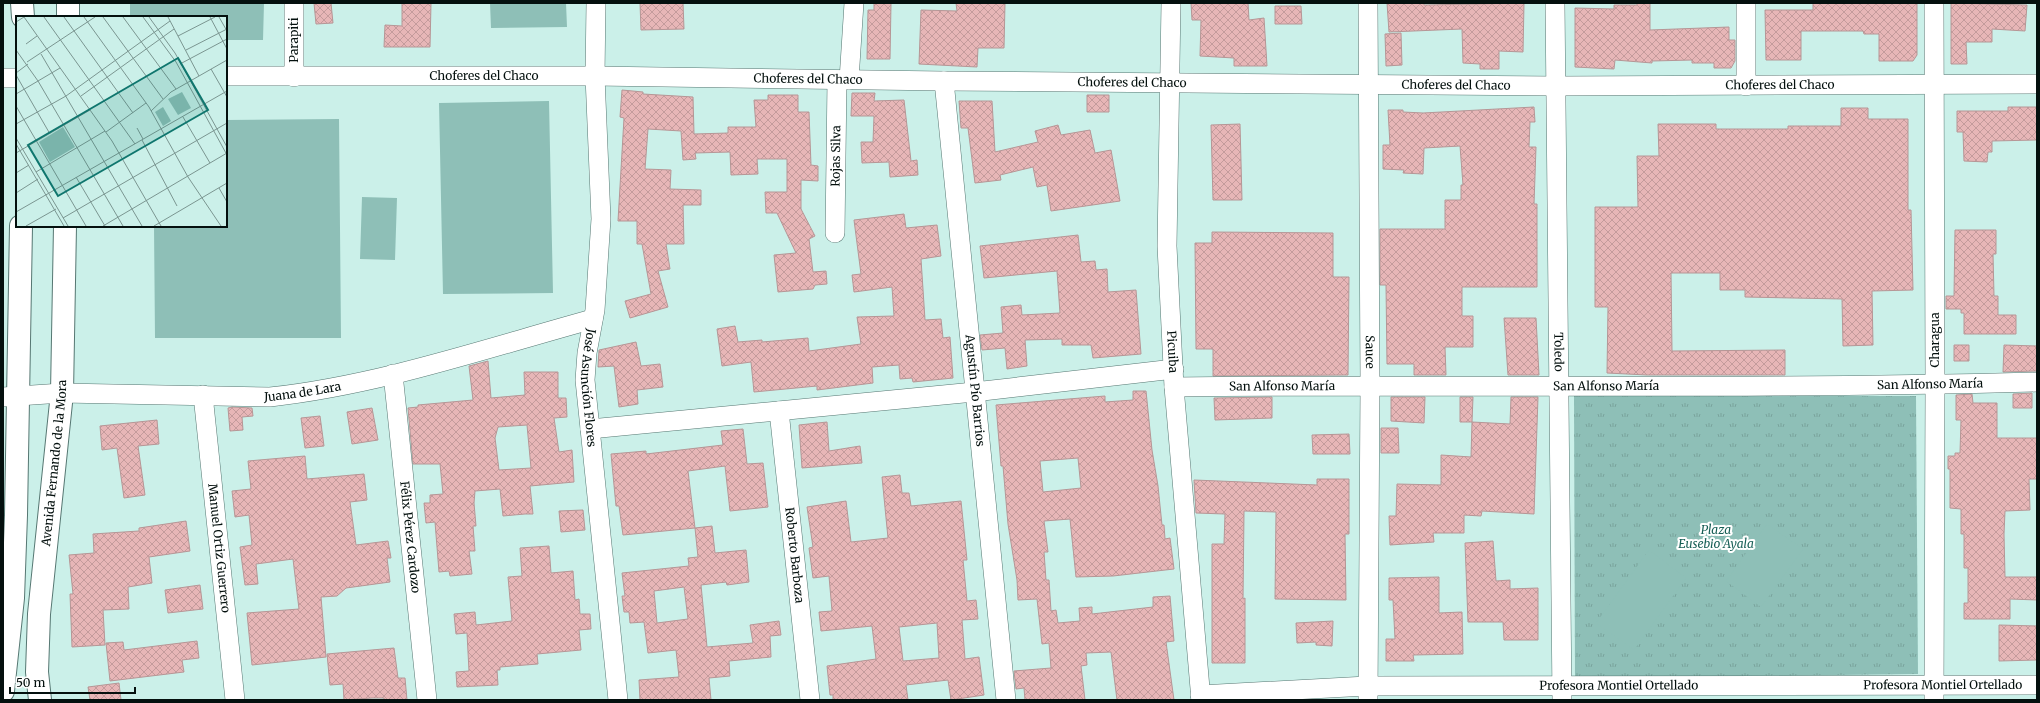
<svg xmlns="http://www.w3.org/2000/svg" width="2040" height="703" font-family="Merriweather,serif">
<defs>
<pattern id="grass-tufts" width="24" height="20" patternUnits="userSpaceOnUse"><rect width="24" height="20" fill="#8ebfb7"/><path d="M3 7l-1-3M5 7V3M7 7l1-3M15 17l-1-3M17 17v-4M19 17l1-3" fill="none" stroke="#79a39c"/></pattern>
<pattern id="building-cross-hatch" width="8" height="8" patternUnits="userSpaceOnUse"><rect width="8" height="8" fill="#e7b6b7"/><path d="M0 0l8 8M0 8l8-8" fill="none" stroke="#c49b9c"/></pattern>
</defs>
<rect width="100%" height="100%" fill="#cbf0e9"/>
<path fill="url(#grass-tufts)" d="M 1574,396 L 1916,396 L 1918,674 L 1575,678 Z"/>
<path fill="#8ebfb7" d="M 130,3 L 264,3 L 263,40 L 226,40 L 226,17 L 130,17 Z
M 490,3 L 566,3 L 567,27 L 491,28 Z
M 549,101 L 553,293 L 443,294 L 439,103 Z
M 339,119 L 341,338 L 155,338 L 154,226 L 226,226 L 226,120 Z
M 362,197 L 397,198 L 395,260 L 360,259 Z
M 1767,524 L 1803,549 L 1761,607 L 1726,581 Z
M 1649,550 L 1686,578 L 1634,650 L 1596,623 Z"/>
<path fill="url(#building-cross-hatch)" stroke="#b69696" fill-rule="evenodd" d="M 314,3 L 331,3 L 333,23 L 316,24 Z
M 402,3 L 431,3 L 430,47 L 384,47 L 385,25 L 402,26 Z
M 640,3 L 683,3 L 684,29 L 641,30 Z
M 874,3 L 891,3 L 890,59 L 867,59 L 868,10 L 874,10 Z
M 956,3 L 1005,3 L 1004,48 L 978,48 L 977,67 L 919,64 L 921,10 L 957,11 Z
M 1191,3 L 1248,3 L 1249,20 L 1264,18 L 1267,66 L 1234,66 L 1234,58 L 1200,56 L 1201,20 L 1192,20 Z
M 1387,3 L 1424,3 L 1424,5 L 1524,3 L 1523,52 L 1499,51 L 1499,69 L 1480,69 L 1480,64 L 1463,63 L 1462,29 L 1389,32 Z
M 1637,3 L 1650,3 L 1650,30 L 1729,27 L 1729,40 L 1735,40 L 1735,61 L 1731,68 L 1714,68 L 1714,63 L 1692,63 L 1692,60 L 1652,61 L 1652,63 L 1615,60 L 1614,69 L 1575,67 L 1575,8 L 1614,9 L 1614,5 L 1637,5 Z
M 1813,3 L 1917,3 L 1917,55 L 1913,61 L 1879,61 L 1879,34 L 1864,34 L 1863,31 L 1801,31 L 1801,60 L 1766,60 L 1765,10 L 1813,10 Z
M 1951,3 L 2027,5 L 2025,31 L 1992,29 L 1992,42 L 1966,42 L 1967,64 L 1951,64 Z
M 1275,6 L 1301,6 L 1302,24 L 1275,24 Z
M 1401,33 L 1402,65 L 1386,66 L 1385,34 Z
M 622,90 L 643,92 L 643,94 L 693,97 L 694,134 L 728,133 L 728,127 L 756,127 L 754,100 L 768,100 L 768,95 L 798,95 L 798,112 L 809,112 L 811,165 L 818,166 L 818,181 L 801,180 L 801,209 L 815,236 L 809,239 L 813,272 L 826,271 L 827,284 L 815,285 L 813,289 L 778,292 L 774,255 L 796,253 L 777,213 L 766,213 L 765,192 L 787,192 L 787,159 L 757,159 L 758,174 L 731,175 L 730,152 L 695,153 L 696,159 L 683,160 L 681,131 L 648,129 L 645,169 L 671,170 L 670,189 L 701,190 L 701,205 L 683,205 L 684,244 L 666,244 L 670,269 L 658,271 L 668,307 L 630,318 L 625,301 L 651,294 L 642,244 L 637,244 L 637,221 L 618,221 L 624,118 L 620,117 Z
M 852,93 L 875,93 L 874,101 L 904,100 L 911,161 L 917,160 L 918,175 L 890,177 L 889,162 L 862,163 L 861,142 L 873,142 L 874,116 L 851,116 Z
M 1087,95 L 1109,95 L 1109,112 L 1087,112 Z
M 959,101 L 992,101 L 995,152 L 1038,142 L 1035,131 L 1058,125 L 1061,135 L 1090,130 L 1095,153 L 1111,150 L 1120,201 L 1051,211 L 1047,185 L 1037,187 L 1033,167 L 1000,175 L 1001,180 L 975,183 L 968,128 L 961,128 Z
M 1534,107 L 1535,122 L 1530,122 L 1529,147 L 1536,147 L 1534,204 L 1537,204 L 1537,287 L 1462,287 L 1462,316 L 1473,316 L 1473,347 L 1445,347 L 1446,375 L 1414,375 L 1414,364 L 1387,364 L 1386,285 L 1380,285 L 1380,229 L 1445,229 L 1445,200 L 1461,200 L 1461,185 L 1463,185 L 1460,146 L 1424,148 L 1423,174 L 1403,173 L 1404,170 L 1383,169 L 1383,145 L 1390,145 L 1388,110 L 1403,110 L 1403,112 L 1423,113 Z
M 2008,107 L 2037,107 L 2037,140 L 1992,141 L 1992,152 L 1988,152 L 1987,162 L 1964,161 L 1963,132 L 1957,132 L 1957,111 L 2008,111 Z
M 1841,108 L 1868,108 L 1868,119 L 1908,119 L 1908,210 L 1911,210 L 1913,290 L 1872,291 L 1873,345 L 1843,346 L 1842,299 L 1745,297 L 1745,290 L 1720,290 L 1720,273 L 1671,273 L 1672,351 L 1785,350 L 1785,375 L 1647,375 L 1607,373 L 1608,307 L 1595,307 L 1595,207 L 1638,207 L 1637,156 L 1659,156 L 1658,124 L 1716,124 L 1716,129 L 1788,129 L 1788,126 L 1841,126 Z
M 1240,124 L 1242,200 L 1213,200 L 1211,125 Z
M 904,214 L 906,228 L 937,225 L 941,256 L 921,259 L 925,320 L 941,319 L 943,338 L 950,337 L 953,378 L 913,382 L 912,378 L 900,379 L 899,365 L 872,367 L 873,383 L 817,390 L 817,386 L 754,392 L 751,362 L 722,366 L 717,329 L 735,326 L 738,342 L 762,340 L 762,342 L 808,338 L 809,351 L 861,344 L 857,317 L 894,316 L 892,287 L 854,292 L 852,275 L 861,274 L 854,220 Z
M 1955,230 L 1996,230 L 1996,254 L 1993,254 L 1994,296 L 1998,296 L 1998,315 L 2016,315 L 2016,334 L 1964,334 L 1964,313 L 1961,313 L 1961,309 L 1946,309 L 1946,296 L 1954,296 Z
M 1212,232 L 1333,233 L 1333,277 L 1349,277 L 1348,375 L 1213,376 L 1213,349 L 1196,349 L 1195,243 L 1212,243 Z
M 1078,235 L 1081,262 L 1095,261 L 1096,270 L 1107,269 L 1108,292 L 1136,290 L 1141,354 L 1093,358 L 1091,345 L 1062,345 L 1062,339 L 1025,340 L 1027,366 L 1007,369 L 1005,348 L 982,350 L 980,335 L 1003,333 L 1001,307 L 1021,305 L 1022,315 L 1060,313 L 1057,271 L 984,278 L 980,246 Z
M 1504,318 L 1536,318 L 1539,375 L 1508,375 Z
M 636,342 L 641,366 L 660,364 L 663,387 L 637,390 L 638,404 L 619,407 L 614,366 L 598,367 L 599,350 Z
M 1954,345 L 1969,345 L 1969,361 L 1954,361 Z
M 2004,345 L 2037,346 L 2037,371 L 2003,372 Z
M 488,361 L 491,398 L 525,395 L 524,372 L 558,372 L 558,398 L 566,398 L 567,417 L 554,418 L 559,452 L 572,450 L 574,482 L 530,486 L 533,514 L 525,514 L 503,516 L 500,489 L 475,491 L 474,503 L 476,526 L 473,526 L 475,551 L 469,551 L 472,574 L 450,576 L 449,571 L 439,572 L 435,522 L 426,523 L 424,503 L 430,503 L 430,495 L 443,494 L 440,464 L 413,464 L 408,408 L 418,407 L 418,405 L 473,400 L 469,366 ZM 527,425 L 531,468 L 499,470 L 495,438 L 498,427 Z
M 1133,391 L 1146,391 L 1152,450 L 1158,486 L 1162,525 L 1164,525 L 1165,539 L 1170,538 L 1174,569 L 1113,576 L 1076,577 L 1070,519 L 1044,521 L 1048,552 L 1044,552 L 1046,580 L 1049,580 L 1051,611 L 1056,610 L 1058,623 L 1080,621 L 1079,608 L 1092,607 L 1092,614 L 1153,607 L 1153,597 L 1170,596 L 1174,641 L 1166,642 L 1174,700 L 1117,700 L 1111,652 L 1086,653 L 1087,665 L 1081,666 L 1085,700 L 1025,700 L 1024,688 L 1016,689 L 1014,671 L 1051,668 L 1049,643 L 1042,644 L 1037,599 L 1018,600 L 1017,580 L 1008,524 L 1003,466 L 1001,466 L 996,405 L 1105,396 L 1105,402 L 1133,400 ZM 1078,458 L 1081,488 L 1043,492 L 1040,461 Z
M 2032,393 L 2032,408 L 2013,408 L 2013,394 Z
M 1972,394 L 1973,403 L 1997,403 L 1997,438 L 2037,438 L 2037,479 L 2029,479 L 2030,510 L 2005,511 L 2004,534 L 2005,577 L 2037,577 L 2037,600 L 2010,599 L 2010,619 L 1964,619 L 1964,603 L 1968,603 L 1968,568 L 1964,568 L 1964,534 L 1961,534 L 1961,509 L 1950,508 L 1950,469 L 1948,469 L 1948,456 L 1955,456 L 1955,453 L 1960,453 L 1961,420 L 1956,420 L 1956,395 Z
M 1272,397 L 1272,418 L 1215,420 L 1214,398 Z
M 1391,397 L 1425,397 L 1424,423 L 1391,421 Z
M 1460,397 L 1473,397 L 1472,422 L 1460,422 Z
M 1511,397 L 1538,397 L 1534,514 L 1482,511 L 1481,516 L 1464,515 L 1464,533 L 1433,533 L 1434,542 L 1390,545 L 1389,516 L 1396,516 L 1397,484 L 1441,485 L 1441,455 L 1471,457 L 1472,422 L 1510,424 Z
M 232,407 L 252,408 L 253,416 L 242,417 L 243,430 L 230,431 L 228,408 Z
M 372,408 L 378,440 L 352,444 L 347,412 Z
M 320,416 L 324,446 L 305,448 L 301,418 Z
M 157,420 L 159,444 L 138,446 L 145,495 L 124,498 L 117,448 L 102,450 L 100,426 Z
M 827,422 L 829,451 L 860,446 L 862,463 L 802,468 L 799,425 Z
M 1381,428 L 1398,428 L 1399,453 L 1381,453 Z
M 743,429 L 747,464 L 763,463 L 768,507 L 730,511 L 725,466 L 688,471 L 695,528 L 623,535 L 619,506 L 616,506 L 611,454 L 646,451 L 646,454 L 723,445 L 721,431 Z
M 1349,434 L 1350,454 L 1313,454 L 1312,435 Z
M 305,456 L 307,479 L 364,474 L 367,500 L 350,502 L 356,545 L 388,541 L 391,558 L 387,558 L 390,582 L 346,588 L 337,596 L 321,597 L 326,657 L 252,665 L 247,613 L 299,609 L 293,559 L 256,564 L 258,584 L 245,585 L 240,547 L 252,545 L 249,515 L 235,517 L 232,491 L 251,489 L 248,461 Z
M 900,475 L 902,493 L 909,493 L 911,506 L 961,501 L 967,560 L 963,560 L 967,601 L 976,600 L 978,619 L 962,620 L 965,659 L 979,657 L 984,695 L 951,700 L 948,680 L 906,685 L 908,700 L 833,700 L 833,695 L 830,695 L 827,666 L 876,659 L 872,626 L 821,631 L 819,612 L 832,611 L 829,576 L 813,578 L 809,548 L 813,547 L 807,507 L 846,501 L 851,542 L 888,538 L 882,477 ZM 937,623 L 939,658 L 903,661 L 899,627 Z
M 1317,479 L 1349,479 L 1349,534 L 1345,534 L 1346,600 L 1275,599 L 1276,512 L 1244,511 L 1243,599 L 1245,598 L 1245,663 L 1212,663 L 1212,544 L 1224,544 L 1225,514 L 1196,513 L 1194,480 L 1317,485 Z
M 583,510 L 585,530 L 561,532 L 559,511 Z
M 186,521 L 190,551 L 149,557 L 152,583 L 128,587 L 129,609 L 103,610 L 105,645 L 72,647 L 70,594 L 73,594 L 69,555 L 94,553 L 93,534 L 139,531 L 139,528 Z
M 712,526 L 715,553 L 746,550 L 749,582 L 727,585 L 726,582 L 701,585 L 707,647 L 753,643 L 750,625 L 779,621 L 781,635 L 770,636 L 771,657 L 729,661 L 730,676 L 709,678 L 711,700 L 640,700 L 639,680 L 679,677 L 676,650 L 648,653 L 644,622 L 630,623 L 629,612 L 624,612 L 622,596 L 625,596 L 622,573 L 689,566 L 688,558 L 698,557 L 695,528 ZM 684,587 L 688,619 L 657,623 L 654,591 Z
M 1493,541 L 1496,581 L 1510,580 L 1510,589 L 1538,588 L 1538,640 L 1504,640 L 1503,622 L 1468,622 L 1465,543 Z
M 549,546 L 551,573 L 573,571 L 575,600 L 579,599 L 580,614 L 590,614 L 591,629 L 579,630 L 581,650 L 537,654 L 538,664 L 500,667 L 500,670 L 497,670 L 498,685 L 457,687 L 456,672 L 469,671 L 467,633 L 456,634 L 454,614 L 475,612 L 476,625 L 512,621 L 508,577 L 522,576 L 520,548 Z
M 1439,577 L 1439,613 L 1462,612 L 1463,654 L 1413,655 L 1414,661 L 1386,661 L 1386,639 L 1395,639 L 1393,600 L 1389,600 L 1389,578 Z
M 200,585 L 203,609 L 168,613 L 165,590 Z
M 1333,621 L 1332,646 L 1316,645 L 1316,642 L 1297,643 L 1296,623 Z
M 1999,625 L 2037,626 L 2037,660 L 1999,661 Z
M 197,641 L 199,658 L 182,660 L 184,672 L 110,681 L 106,643 L 123,642 L 124,650 Z
M 394,648 L 398,678 L 405,678 L 407,700 L 384,700 L 384,698 L 372,698 L 344,700 L 343,684 L 330,685 L 327,654 Z
M 119,683 L 121,700 L 90,700 L 88,687 Z"/>
<g fill="none" stroke-linecap="round" stroke-linejoin="round">
<defs>
<g id="minor">
<path d="M 294,3 L 294,77"/>
<path id="s1" d="M 596,3 L 595,76 L 601,219 L 595,310 L 587,353 L 585,380 L 618,700"/>
<path id="s2" d="M 1171,3 L 1167,246 L 1174,387 L 1201,700"/>
<path id="s3" d="M 1368,3 L 1370,385 L 1368,700"/>
<path id="s4" d="M 1555,3 L 1562,700"/>
<path id="s5" d="M 226,76 L 595,76 L 944,81 L 1556,86 L 2037,84"/>
<path d="M 3,78 L 17,78"/>
<path d="M 849,80 L 854,3"/>
<path id="s6" d="M 944,81 L 1006,700"/>
<path d="M 1746,86 L 1746,3"/>
<path id="s7" d="M 835,233 L 837,80"/>
<path id="s8" d="M 393,374 L 427,700"/>
<path id="s9" d="M 1174,387 C 1462,384 1750,390 2037,382"/>
<path id="s10" d="M 203,395 L 235,700"/>
<path id="s11" d="M 3,397 L 62,393 L 270,397 C 380,385 487,348 593,319"/>
<path id="s12" d="M 779,411 L 810,700"/>
<path d="M 590,429 L 974,392 L 1174,369"/>
<path id="s13" d="M 1200,695 L 1367,686 L 2037,685"/>
<path d="M 1934,700 L 1935,385 L 1934,3"/>
</g>
<g id="secondary">
<path d="M 22,3 L 23,17"/>
<path d="M 68,17 L 68,3"/>
<path d="M 3,691 L 13,598 L 16,515 L 21,226"/>
<path id="s14" d="M 40,700 L 37,672 L 39,614 L 62,393 L 65,226"/>
</g>
</defs>
<use href="#minor" stroke="#567772" stroke-width="20"/>
<use href="#secondary" stroke="#567772" stroke-width="24"/>
<use href="#minor" stroke="#fff" stroke-width="19"/>
<use href="#secondary" stroke="#fff" stroke-width="22"/>
</g>
<g text-anchor="middle" stroke-width="4" stroke-linejoin="round" paint-order="stroke">
<g font-size="12" fill="#04100e" stroke="#fff">
<text transform="translate(294 40) rotate(-90)" y="4">Parapiti</text>
<text dy="4" stroke="none"><textPath href="#s5" startOffset="258">Choferes del Chaco</textPath></text>
<text dy="4" stroke="none"><textPath href="#s5" startOffset="582">Choferes del Chaco</textPath></text>
<text dy="4" stroke="none"><textPath href="#s5" startOffset="906">Choferes del Chaco</textPath></text>
<text dy="4" stroke="none"><textPath href="#s5" startOffset="1230">Choferes del Chaco</textPath></text>
<text dy="4" stroke="none"><textPath href="#s5" startOffset="1554">Choferes del Chaco</textPath></text>
<text dy="4" stroke="none"><textPath href="#s7" startOffset="77">Rojas Silva</textPath></text>
<text transform="translate(1935 340) rotate(-90)" y="4">Charagua</text>
<text dy="4" stroke="none"><textPath href="#s2" startOffset="349">Picuiba</textPath></text>
<text dy="4" stroke="none"><textPath href="#s3" startOffset="349">Sauce</textPath></text>
<text dy="4" stroke="none"><textPath href="#s4" startOffset="349">Toledo</textPath></text>
<text dy="4" stroke="none"><textPath href="#s9" startOffset="756">San Alfonso María</textPath></text>
<text dy="4" stroke="none"><textPath href="#s9" startOffset="432">San Alfonso María</textPath></text>
<text dy="4" stroke="none"><textPath href="#s9" startOffset="108">San Alfonso María</textPath></text>
<text dy="4" stroke="none"><textPath href="#s1" startOffset="386">José Asunción Flores</textPath></text>
<text dy="4" stroke="none"><textPath href="#s11" startOffset="300">Juana de Lara</textPath></text>
<text dy="4" stroke="none"><textPath href="#s6" startOffset="311">Agustín Pío Barrios</textPath></text>
<text dy="4" stroke="none"><textPath href="#s14" startOffset="238">Avenida Fernando de la Mora</textPath></text>
<text dy="4" stroke="none"><textPath href="#s8" startOffset="164">Félix Pérez Cardozo</textPath></text>
<text dy="4" stroke="none"><textPath href="#s10" startOffset="154">Manuel Ortiz Guerrero</textPath></text>
<text dy="4" stroke="none"><textPath href="#s12" startOffset="145">Roberto Barboza</textPath></text>
<text dy="4" stroke="none"><textPath href="#s13" startOffset="743">Profesora Montiel Ortellado</textPath></text>
<text dy="4" stroke="none"><textPath href="#s13" startOffset="419">Profesora Montiel Ortellado</textPath></text>
</g>
<g font-size="12" font-style="italic" fill="#165e55" stroke="#fff">
<text x="1716" y="534">Plaza<tspan x="1716" dy="14">Eusebio Ayala</tspan></text>
</g>
</g>
<g transform="translate(16 16)">
<rect width="211" height="211" fill="#cbf0e9"/>
<path d="M 47,111 L 59,131 L 34,146 L 23,126 Z" fill="#8ebfb7"/>
<path d="M 166,76 L 175,92 L 162,99 L 152,83 ZM 147,91 L 155,105 L 147,110 L 139,96 Z" fill="#8ebfb7"/>
<path fill="none" stroke="#7b9691" stroke-width="1" d="M 28,1 L 119,128M 48,1 L 117,97M 68,1 L 133,91 L 172,161 L 205,210M 87,1 L 147,83M 107,1 L 160,73M 127,1 L 160,46 L 211,139M 133,1 L 159,37 L 211,131M 152,1 L 183,60M 194,1 L 211,33M 203,1 L 211,15M 0,6 L 8,1 L 96,125 L 145,210M 162,20 L 199,1M 10,28 L 21,20M 0,34 L 22,65 L 107,210M 170,34 L 211,13M 25,38 L 126,210M 11,46 L 79,1M 164,48 L 211,23M 195,53 L 211,81M 0,57 L 12,48M 0,59 L 34,118M 0,78 L 44,52M 65,80 L 158,13M 0,90 L 70,210M 135,95 L 155,76 L 211,44M 167,101 L 194,147M 0,108 L 50,80 L 154,5M 121,112 L 127,123M 90,116 L 130,87M 0,122 L 52,210M 126,124 L 161,190M 0,128 L 48,210M 0,137 L 74,94M 20,156 L 89,115M 0,157 L 13,149M 60,161 L 89,210M 203,172 L 211,186M 0,177 L 22,163M 0,196 L 211,75M 47,202 L 211,107M 10,210 L 40,193M 87,210 L 211,137M 138,210 L 211,167"/>
<path fill="#0f766e" fill-opacity="0.15" stroke="#0f766e" stroke-width="2" d="M 162,42 L 192,94 L 42,180 L 12,129 Z"/>
<rect width="211" height="211" fill="none" stroke="#04100e" stroke-width="2"/>
</g>
<rect width="2040" height="703" fill="none" stroke="#04100e" stroke-width="8"/>
<path d="M10 687v6h125v-6" fill="none" stroke="#04100e" stroke-width="2"/>
<text x="16" y="687" font-size="12" fill="#04100e" stroke="#ffffff" stroke-width="3" paint-order="stroke">50 m</text>
</svg>
